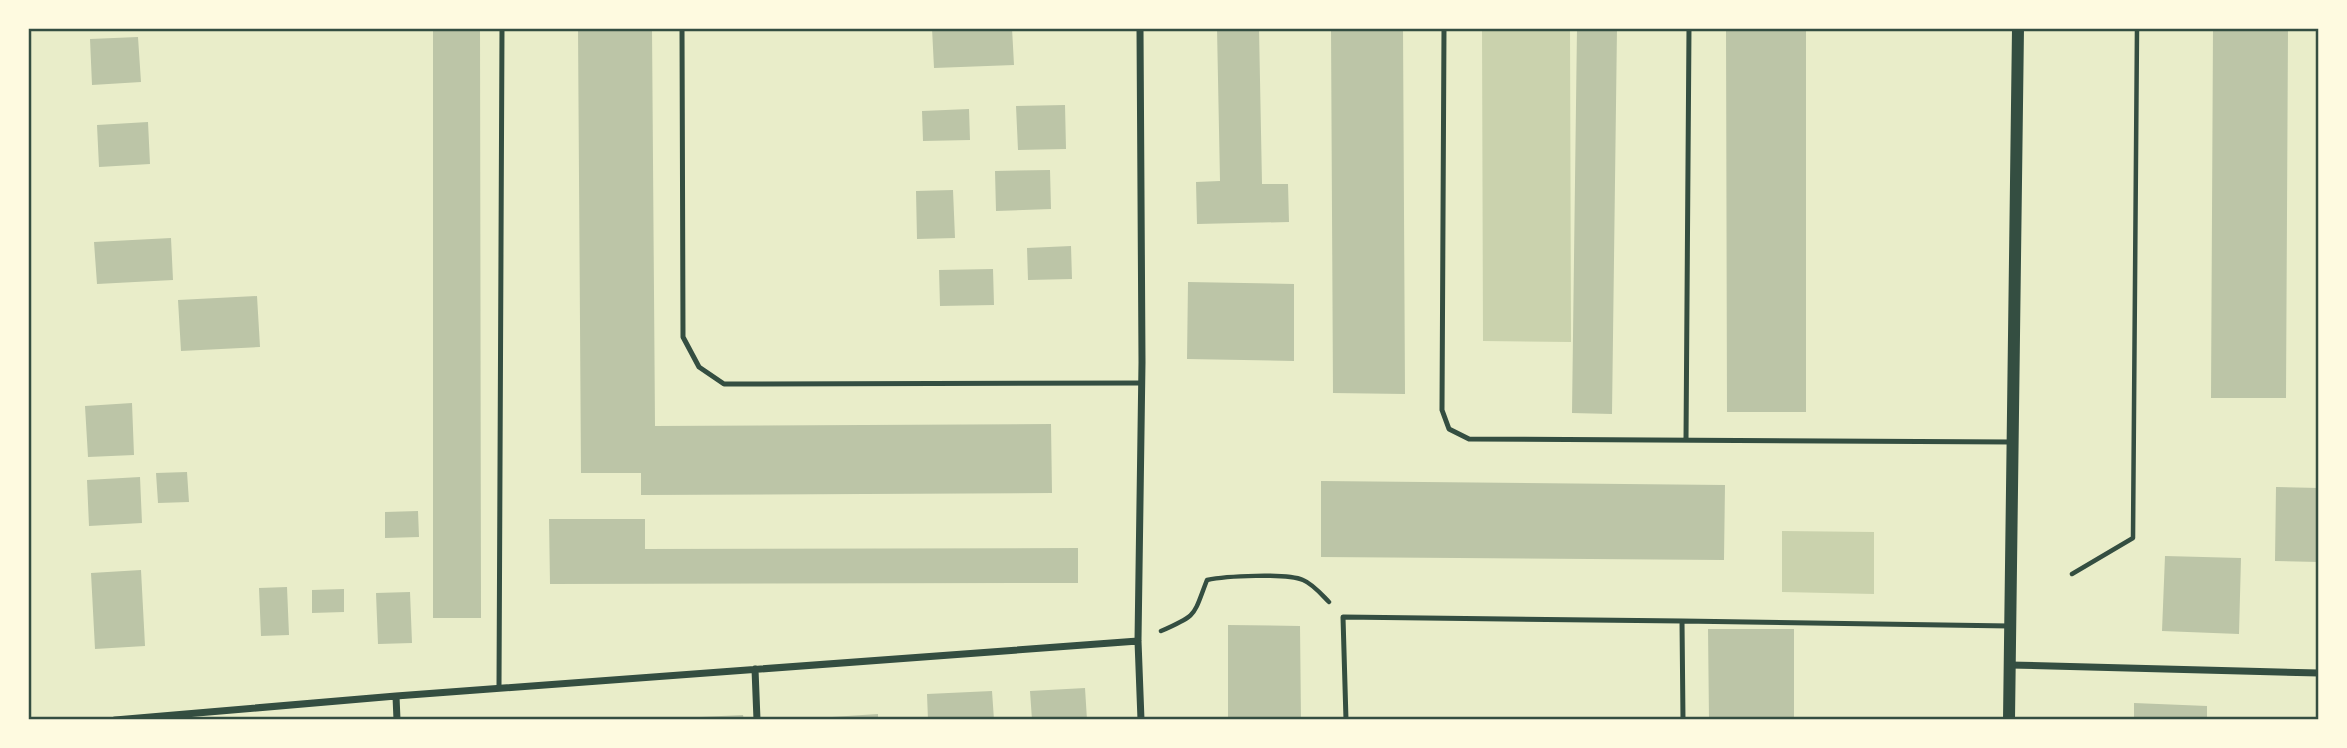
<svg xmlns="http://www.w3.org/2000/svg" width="2347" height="748" font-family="Barlow,sans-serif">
<rect width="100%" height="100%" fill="#e9edc9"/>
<path fill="#cad2ad" d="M 1482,28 L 1570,28 L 1571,342 L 1483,341 Z
M 1782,531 L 1874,532 L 1874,594 L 1782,592 Z"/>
<path fill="#bcc5a7" d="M 433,28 L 480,28 L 481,618 L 433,618 Z
M 578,28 L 652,28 L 655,426 L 1051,424 L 1052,493 L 641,495 L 641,473 L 581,473 Z
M 932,28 L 1012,28 L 1014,65 L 934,68 Z
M 1217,28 L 1259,28 L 1262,184 L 1288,184 L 1289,222 L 1197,224 L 1196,182 L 1220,181 Z
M 1331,28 L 1403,28 L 1405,394 L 1333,393 Z
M 1577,28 L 1617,28 L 1612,414 L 1572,413 Z
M 1726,28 L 1806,28 L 1806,412 L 1727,412 Z
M 2213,28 L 2288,28 L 2286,398 L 2211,398 Z
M 138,37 L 141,82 L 92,85 L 90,39 Z
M 1065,105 L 1066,149 L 1018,150 L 1016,106 Z
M 969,109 L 970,140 L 923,141 L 922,111 Z
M 148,122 L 150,164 L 99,167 L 97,125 Z
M 1050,170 L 1051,209 L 996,211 L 995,171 Z
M 953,190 L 955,238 L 917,239 L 916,191 Z
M 171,238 L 173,280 L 97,284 L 94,242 Z
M 1071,246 L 1072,279 L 1028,280 L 1027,248 Z
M 993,269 L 994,305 L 940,306 L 939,270 Z
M 1188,282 L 1294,284 L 1294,361 L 1187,359 Z
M 257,296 L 260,347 L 181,351 L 178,300 Z
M 132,403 L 134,455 L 88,457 L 85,406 Z
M 187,472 L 189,502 L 158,503 L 156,473 Z
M 140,477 L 142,523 L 89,526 L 87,480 Z
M 1321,481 L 1725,485 L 1724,560 L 1321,557 Z
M 2276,487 L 2319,488 L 2319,562 L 2275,561 Z
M 418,511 L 419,537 L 385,538 L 385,512 Z
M 549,519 L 645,519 L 645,549 L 1078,548 L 1078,583 L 550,584 Z
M 2165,556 L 2241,558 L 2239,634 L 2162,631 Z
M 141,570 L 145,646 L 95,649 L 91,573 Z
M 287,587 L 289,635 L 261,636 L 259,588 Z
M 344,589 L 344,612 L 312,613 L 312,590 Z
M 410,592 L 412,643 L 378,644 L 376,593 Z
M 1228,625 L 1300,626 L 1301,720 L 1228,720 Z
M 1708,629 L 1794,629 L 1794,720 L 1709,720 Z
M 1085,688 L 1087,720 L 1032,720 L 1030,691 Z
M 992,691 L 994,720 L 928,720 L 927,694 Z
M 2134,703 L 2207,706 L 2207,720 L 2134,720 Z
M 878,714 L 878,720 L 816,720 L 816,718 Z
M 743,715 L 744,720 L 701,720 L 700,717 Z"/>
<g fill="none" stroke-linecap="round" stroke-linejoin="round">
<path stroke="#344e41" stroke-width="4.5" d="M 2072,574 L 2133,538 L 2137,28
M 1161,631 C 1198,615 1193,616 1207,580 C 1225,576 1287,573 1303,580 C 1313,584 1322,595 1329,602"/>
<path stroke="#344e41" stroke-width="5" d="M 682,28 L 683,337 L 699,367 L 724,384 L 1142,383
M 1444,28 L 1442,410 L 1449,429 L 1469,439 L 2012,442
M 1686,440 L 1689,28
M 1682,621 L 2010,626
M 499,688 L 502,28
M 1346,720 L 1343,617 L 1682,621 L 1683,720"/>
<path stroke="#344e41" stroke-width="7" d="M 1140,28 L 1142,362 L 1138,641 L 1141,720
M 2010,665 L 2319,673
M 755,669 L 757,720
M 396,696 L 397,720
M 115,720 L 396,696 L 1138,641"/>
<path stroke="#344e41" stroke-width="12" d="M 2009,720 L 2018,28"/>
</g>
<rect width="2347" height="748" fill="none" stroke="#fefae0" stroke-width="60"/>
<rect x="30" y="30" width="2287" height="688" fill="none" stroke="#344e41" stroke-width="2.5"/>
</svg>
